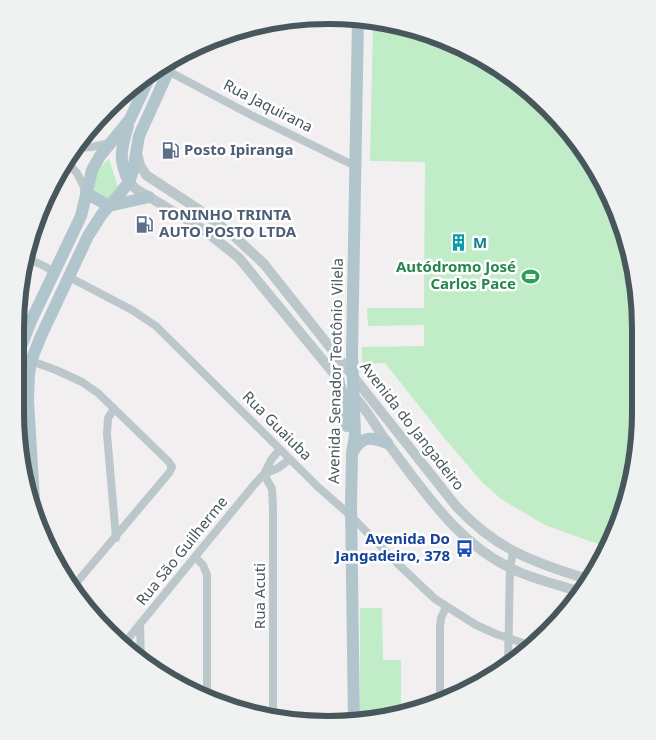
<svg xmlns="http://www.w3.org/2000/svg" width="656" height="740" font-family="'Noto Sans',sans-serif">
<rect width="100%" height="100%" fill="#f2eff0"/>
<path fill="#c0ecc7" d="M 375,20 L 484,57 L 576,137 L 630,247 L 640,308 L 640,433 L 609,548 L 545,525 L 501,499 L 482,482 L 446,440 L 385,363 L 362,364 L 362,347 L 424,346 L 424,325 L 368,326 L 367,308 L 424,308 L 425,162 L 370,161 L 373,23 L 375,23 Z
M 109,159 L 118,187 L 106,201 L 94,196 C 91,178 95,171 109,159 Z
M 360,608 L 382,608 L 383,660 L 401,660 L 401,716 L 360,722 Z"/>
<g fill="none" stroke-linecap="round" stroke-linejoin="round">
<path stroke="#bcc7cb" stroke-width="8" d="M 168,71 L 251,115 L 355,166
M 78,148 L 92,147 L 110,143
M 66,161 L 77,173 L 86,191
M 25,257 L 46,267 L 55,273
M 69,277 L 132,310 L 156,326 L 317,486 L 351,516 L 397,563 L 435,599 L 476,625 L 496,634 L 535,647
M 31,361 L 56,370 L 82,382 L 98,393 L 169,462 L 172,467 L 169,473 L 72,588
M 114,409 L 108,418 L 107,434 L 116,538
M 264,474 L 272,489 L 273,509 L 273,719
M 264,474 L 271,460 L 280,449
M 195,557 L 203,565 L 207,575 L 207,701
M 140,624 L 141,662
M 122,646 L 253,486 L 264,474 L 278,468 L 290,459
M 508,665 L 510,568 L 513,552
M 440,703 L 440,627 L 441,618 L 446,607"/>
<path stroke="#bcc7cb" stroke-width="10" d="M 137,153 L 140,165 L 146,175 L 198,209 L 234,236 L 264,264 L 456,506 C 496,549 532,562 587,579
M 129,182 L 136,189 L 204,230 L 239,258 L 340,381
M 352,394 C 368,410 378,431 392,449 C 428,497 462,548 519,572 C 538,580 558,585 577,591"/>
<path stroke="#b1c5cc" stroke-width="12" d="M 128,126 C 121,149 118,160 129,182
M 86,191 L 93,197 L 109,206 L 149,197
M 17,357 L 31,321 L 81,216 L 92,170 L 100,156 L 130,119 L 152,72
M 337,377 L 346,407 L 347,426
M 352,453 C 362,436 370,436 387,443
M 35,517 L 28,400 L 29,375 L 31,361 L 41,336 L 88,236 L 102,214 L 118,196 L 129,182 L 133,171 L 139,136 L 172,63
M 354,723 L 351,504 L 352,453 L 355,435 L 352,353 L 358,18"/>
</g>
<defs>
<symbol id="fuel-bare" viewBox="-9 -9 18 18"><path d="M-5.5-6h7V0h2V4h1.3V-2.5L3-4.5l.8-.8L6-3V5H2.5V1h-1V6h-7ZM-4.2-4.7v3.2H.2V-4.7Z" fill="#5c6f8a" stroke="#fff" stroke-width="2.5" paint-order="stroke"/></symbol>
<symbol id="building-bare" viewBox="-9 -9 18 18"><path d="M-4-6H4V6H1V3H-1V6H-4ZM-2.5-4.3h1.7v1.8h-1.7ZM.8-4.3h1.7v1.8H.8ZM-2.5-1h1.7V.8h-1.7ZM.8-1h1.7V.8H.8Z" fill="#0f9aa8" stroke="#fff" stroke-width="2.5" paint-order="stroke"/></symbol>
<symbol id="stadium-bare" viewBox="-9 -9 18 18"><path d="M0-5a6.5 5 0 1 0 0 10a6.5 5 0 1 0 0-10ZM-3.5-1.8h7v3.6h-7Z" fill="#2e9e5b" stroke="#fff" stroke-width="2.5" paint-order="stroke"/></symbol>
<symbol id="bus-bare" viewBox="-9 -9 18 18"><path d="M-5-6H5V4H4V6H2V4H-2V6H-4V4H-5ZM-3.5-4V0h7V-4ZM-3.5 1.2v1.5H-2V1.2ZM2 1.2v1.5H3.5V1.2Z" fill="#1a4fb4" stroke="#fff" stroke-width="2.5" paint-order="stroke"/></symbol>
</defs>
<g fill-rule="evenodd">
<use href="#fuel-bare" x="158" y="138" width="25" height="25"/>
<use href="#fuel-bare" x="132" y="212" width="25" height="25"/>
<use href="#building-bare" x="446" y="230" width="25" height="25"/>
<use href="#stadium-bare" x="518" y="264" width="25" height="25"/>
<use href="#bus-bare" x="452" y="536" width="25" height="25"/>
</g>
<g text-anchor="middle" stroke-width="5" stroke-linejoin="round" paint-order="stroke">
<g font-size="15" fill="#48575c" stroke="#fff">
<text transform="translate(268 106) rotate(27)" y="5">Rua Jaquirana</text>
<text transform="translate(336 371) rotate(-89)" y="5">Avenida Senador Teotônio Vilela</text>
<text transform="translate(277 426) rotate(45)" y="5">Rua Guaiuba</text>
<text transform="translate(412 426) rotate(52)" y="5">Avenida do Jangadeiro</text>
<text transform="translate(182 551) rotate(-51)" y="5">Rua São Guilherme</text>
<text transform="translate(260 596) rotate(-90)" y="5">Rua Acuti</text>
</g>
<g font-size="15" font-weight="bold" fill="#4e5e75" stroke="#fff" text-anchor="start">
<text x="184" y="155">Posto Ipiranga</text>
<text x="159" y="220">TONINHO TRINTA<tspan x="159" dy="17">AUTO POSTO LTDA</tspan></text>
</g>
<g font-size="15" font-weight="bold" fill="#0d838f" stroke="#fff" text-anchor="start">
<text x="473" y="248">M</text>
</g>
<g font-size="15" font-weight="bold" fill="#27864d" stroke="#fff" text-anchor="end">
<text x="516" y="272">Autódromo José<tspan x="516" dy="17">Carlos Pace</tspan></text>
</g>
<g font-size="15" font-weight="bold" fill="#164399" stroke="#fff" text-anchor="end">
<text x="450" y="544">Avenida Do<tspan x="450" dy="17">Jangadeiro, 378</tspan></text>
</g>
</g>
<path d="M0 0H656V740H0ZM328 24H328A304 304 0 0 1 632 328V412A304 304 0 0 1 328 716H328A304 304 0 0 1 24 412V328A304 304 0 0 1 328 24Z" fill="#f0f2f2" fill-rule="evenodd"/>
<path fill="none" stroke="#48575c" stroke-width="6" d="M328 24H328A304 304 0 0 1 632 328V412A304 304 0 0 1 328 716H328A304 304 0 0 1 24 412V328A304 304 0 0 1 328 24Z"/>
</svg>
